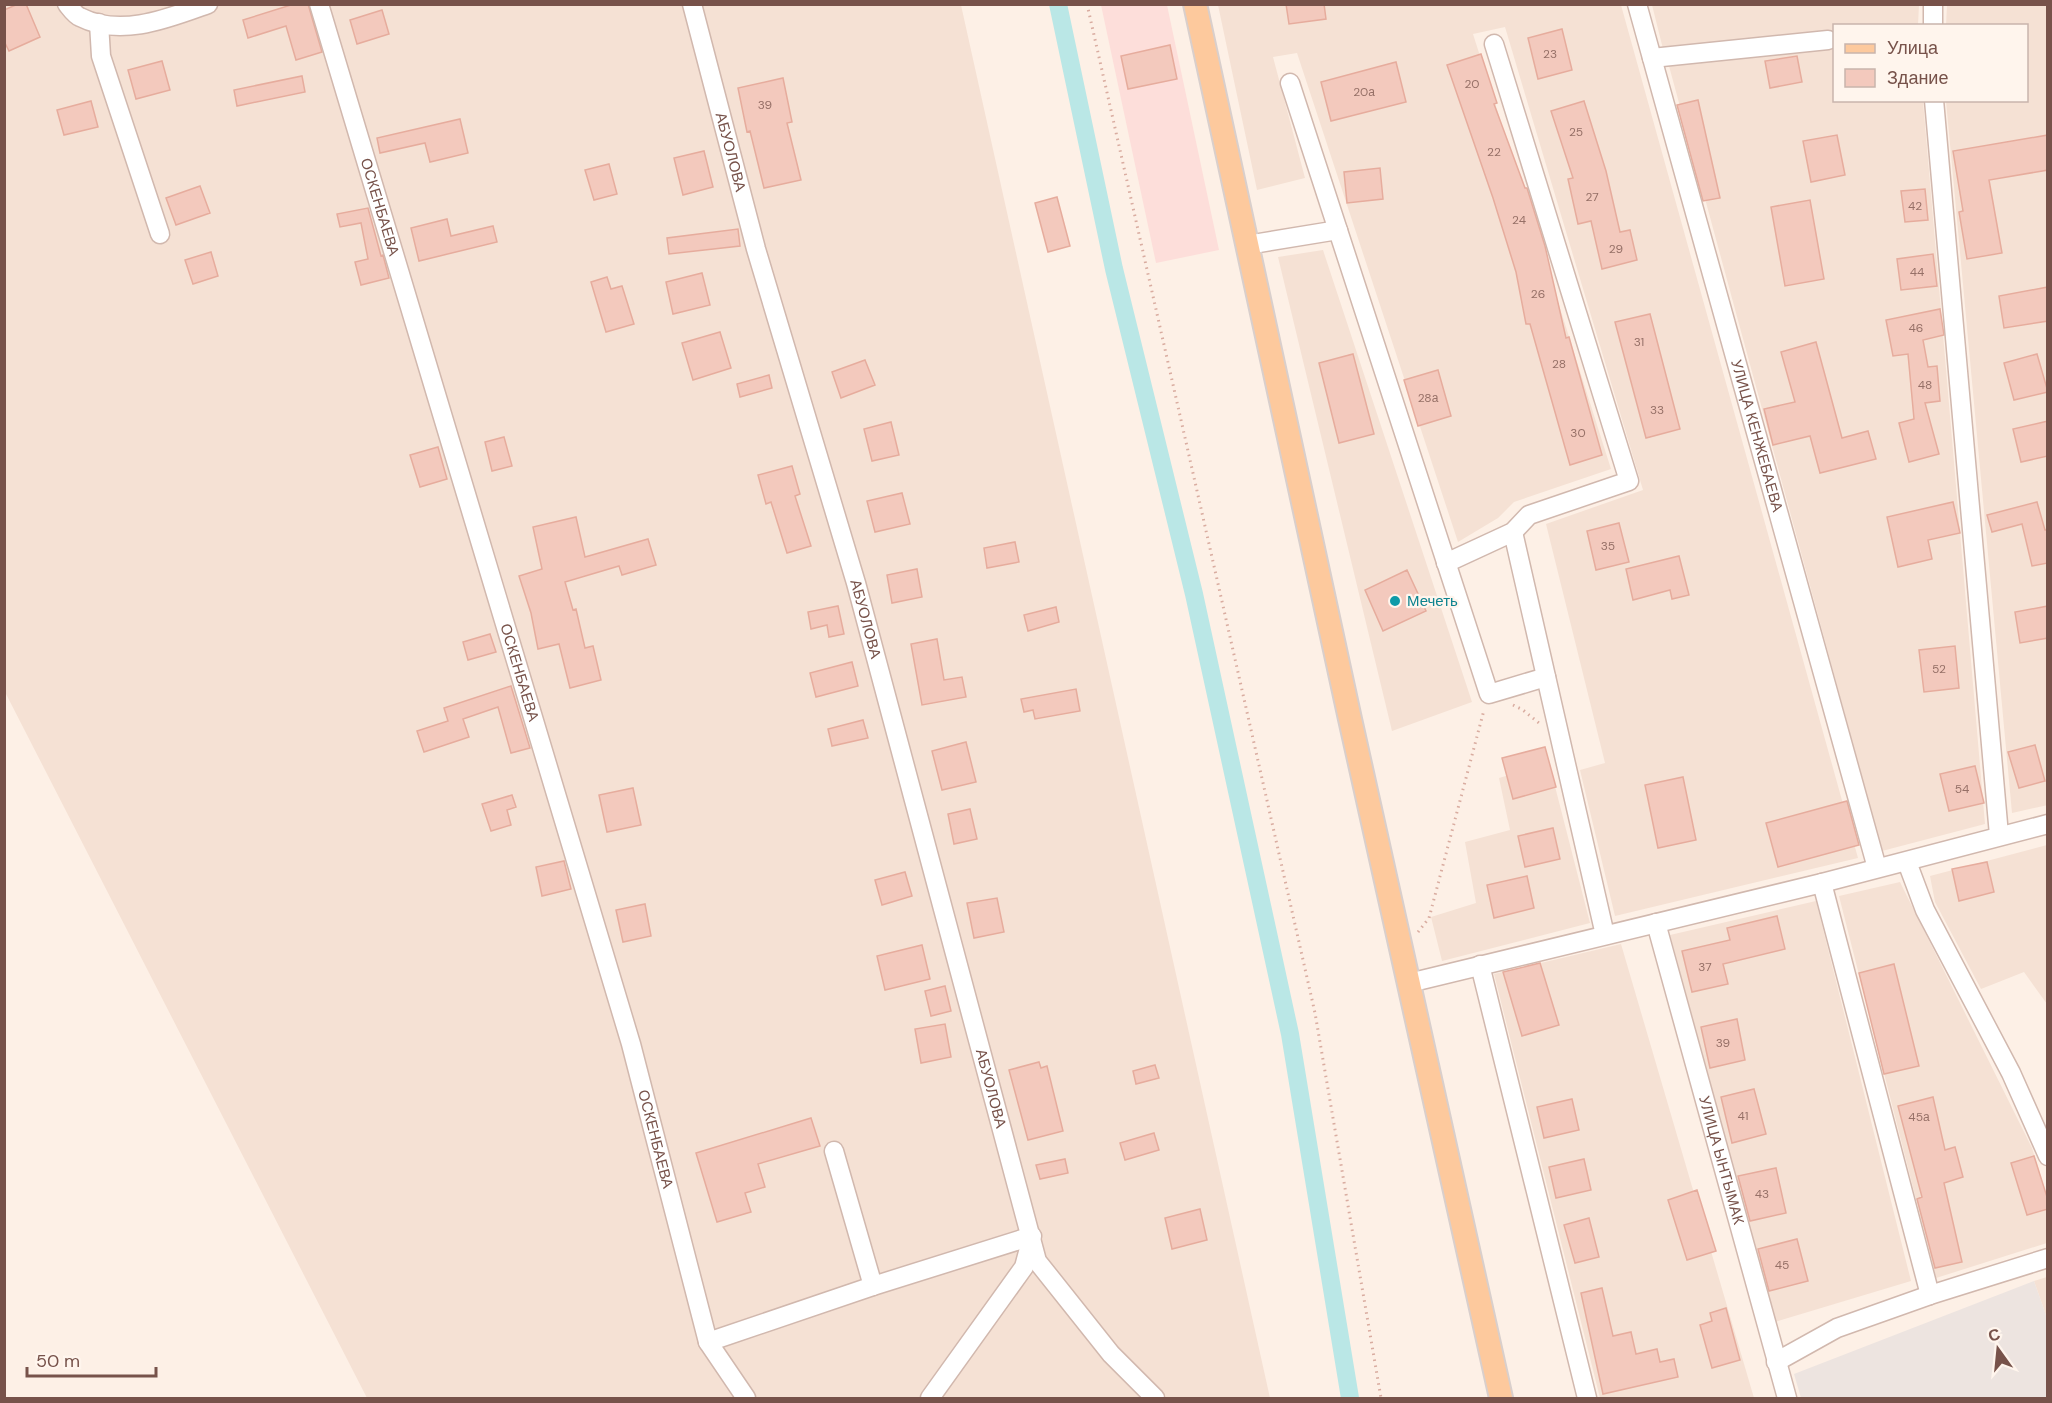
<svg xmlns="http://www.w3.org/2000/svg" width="2052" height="1403" font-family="'DM Sans',sans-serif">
<rect width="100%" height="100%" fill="#fdf0e6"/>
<path fill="#f5e1d4" d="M 5,5 L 961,5 L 1270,1398 L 367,1398 L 5,692 Z
M 1218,5 L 1621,5 L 1858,858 L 1615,916 L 1580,770 L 1605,763 L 1546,524 L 1643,490 L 1505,27 L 1473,34 L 1611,469 L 1514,502 L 1498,518 L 1458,542 L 1297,53 L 1273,57 L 1305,178 L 1257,190 Z
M 1652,5 L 1919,5 L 1918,25 L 1834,26 L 1834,30 L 1663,49 Z
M 1947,5 L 2047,5 L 2048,805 L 2012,813 L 1946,101 L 2026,100 L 2026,26 L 1946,26 Z
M 1834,47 L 1834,100 L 1923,101 L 1985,824 L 1882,851 L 1669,66 Z
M 1323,250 L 1472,702 L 1392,731 L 1278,257 Z
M 1549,763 L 1590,923 L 1442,961 L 1431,917 L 1476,903 L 1465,842 L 1510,830 L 1499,778 Z
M 2047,845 L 2047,1004 L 2024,972 L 1981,989 L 1935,902 L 1930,876 Z
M 1900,882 L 2032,1148 L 2047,1196 L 2047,1243 L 1936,1278 L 1839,896 Z
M 1816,901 L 1911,1281 L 1775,1322 L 1670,935 Z
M 1621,944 L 1754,1398 L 1600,1398 L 1494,974 Z
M 2047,1277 L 2048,1277 L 2047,1318 L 2034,1281 Z"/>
<path fill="#fddeda" d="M 1101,5 L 1167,5 L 1219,250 L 1156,263 Z"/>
<path fill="#ede4e0" d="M 2034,1281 L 2047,1318 L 2047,1398 L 1801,1398 L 1794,1374 Z"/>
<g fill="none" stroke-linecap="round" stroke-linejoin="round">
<path stroke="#bae7e6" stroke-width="18" d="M 1058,4 L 1114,269 L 1194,594 L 1290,1034 L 1350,1398"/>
</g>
<path fill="#f3c9bd" stroke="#e6ac9d" stroke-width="1.5" d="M 18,4 L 26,4 L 40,37 L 9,51 L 4,41 L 4,10 Z
M 294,4 L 308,4 L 322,52 L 296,60 L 286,26 L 248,38 L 243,20 Z
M 1286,4 L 1324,4 L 1326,19 L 1289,24 Z
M 382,10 L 389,34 L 357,44 L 350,20 Z
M 1562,29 L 1572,70 L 1538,79 L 1528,38 Z
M 1170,45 L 1177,79 L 1128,89 L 1121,56 Z
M 1481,54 L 1497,103 L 1494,104 L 1525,188 L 1527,188 L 1545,246 L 1566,338 L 1569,337 L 1602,455 L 1570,465 L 1530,324 L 1526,324 L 1516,272 L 1493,198 L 1447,65 Z
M 1797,56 L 1802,82 L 1770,88 L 1765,61 Z
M 162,61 L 170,90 L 136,99 L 128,70 Z
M 1396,62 L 1406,102 L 1331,121 L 1321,82 Z
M 302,76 L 305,92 L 237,106 L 234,90 Z
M 783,78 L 792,122 L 787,123 L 801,180 L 764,188 L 750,131 L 747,132 L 738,88 Z
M 1698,100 L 1720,198 L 1703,201 L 1677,105 Z
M 91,101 L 98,127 L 64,135 L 57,110 Z
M 1584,101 L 1606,171 L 1620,232 L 1630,230 L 1637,260 L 1602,269 L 1591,221 L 1578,224 L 1568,179 L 1573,178 L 1551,111 Z
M 460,119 L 468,153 L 430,162 L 425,143 L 380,153 L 377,138 Z
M 1837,135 L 1845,175 L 1811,182 L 1803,141 Z
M 2048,135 L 2048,170 L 1989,180 L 2002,253 L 1967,259 L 1959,212 L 1963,211 L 1953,151 Z
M 704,151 L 713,187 L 683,195 L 674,158 Z
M 609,164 L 617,194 L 594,200 L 585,170 Z
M 1380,168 L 1383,199 L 1347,203 L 1344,172 Z
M 200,186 L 210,213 L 176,225 L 166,198 Z
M 1925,189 L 1928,220 L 1905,222 L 1901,191 Z
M 1057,197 L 1070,246 L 1048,252 L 1035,203 Z
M 1810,200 L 1824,279 L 1785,286 L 1771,207 Z
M 368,208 L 381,256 L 383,255 L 389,278 L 361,285 L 355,262 L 368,259 L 361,223 L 340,227 L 337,214 Z
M 447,219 L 451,236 L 493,226 L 497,242 L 419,261 L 411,228 Z
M 738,229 L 740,246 L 669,254 L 667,238 Z
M 211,252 L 218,276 L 193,284 L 185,260 Z
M 1933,254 L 1937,286 L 1901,290 L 1897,259 Z
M 702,273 L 710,305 L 673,314 L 666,282 Z
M 607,277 L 611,289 L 622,286 L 634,324 L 606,332 L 591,282 Z
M 2048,287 L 2048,321 L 2004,328 L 1999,296 Z
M 1940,309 L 1944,335 L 1923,340 L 1928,367 L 1937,366 L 1940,401 L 1925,403 L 1939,454 L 1909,462 L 1899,423 L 1914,419 L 1908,354 L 1893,356 L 1886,320 Z
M 1650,314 L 1680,429 L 1646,438 L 1615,322 Z
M 720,332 L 731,368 L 693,380 L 682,343 Z
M 1816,342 L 1842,438 L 1868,431 L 1876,459 L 1820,473 L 1810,436 L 1773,445 L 1764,409 L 1795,402 L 1781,352 Z
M 1353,354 L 1374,434 L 1339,443 L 1319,363 Z
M 2037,354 L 2048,392 L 2014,400 L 2004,363 Z
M 865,360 L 875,385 L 841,398 L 832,372 Z
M 1438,370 L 1451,416 L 1418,426 L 1404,380 Z
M 769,375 L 772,388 L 740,397 L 737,384 Z
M 2048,421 L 2048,456 L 2021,462 L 2013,429 Z
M 891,422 L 899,455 L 872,461 L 864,429 Z
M 504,437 L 512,466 L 492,471 L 485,442 Z
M 438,447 L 447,479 L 420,487 L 410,455 Z
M 792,466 L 800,494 L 795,496 L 811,546 L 787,553 L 771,502 L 766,504 L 758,475 Z
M 902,493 L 910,524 L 875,532 L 867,501 Z
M 1953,502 L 1960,533 L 1928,540 L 1932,559 L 1898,567 L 1887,517 Z
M 2037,502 L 2045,530 L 2048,530 L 2048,563 L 2032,566 L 2022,524 L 1992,532 L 1987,515 Z
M 576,517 L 585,557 L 648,539 L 656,565 L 622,575 L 619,566 L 565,582 L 573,610 L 576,609 L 585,648 L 593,646 L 601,680 L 570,688 L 559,644 L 538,649 L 531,613 L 519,576 L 542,569 L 533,527 Z
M 1619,523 L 1629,562 L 1596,570 L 1587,531 Z
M 1015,542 L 1019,562 L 987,568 L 984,548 Z
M 1679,556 L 1689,595 L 1672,599 L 1670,590 L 1633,600 L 1626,569 Z
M 917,569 L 922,597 L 892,603 L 887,575 Z
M 1407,570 L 1426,611 L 1383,631 L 1365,590 Z
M 838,606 L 844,634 L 829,637 L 827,625 L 811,629 L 808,612 Z
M 2048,606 L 2048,638 L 2020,643 L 2015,612 Z
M 1056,607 L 1059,622 L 1028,631 L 1024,615 Z
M 490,634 L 496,652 L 468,660 L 463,642 Z
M 937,639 L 944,680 L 962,677 L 966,697 L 922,705 L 911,644 Z
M 1955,646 L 1959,688 L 1924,692 L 1919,650 Z
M 852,662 L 858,686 L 816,697 L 810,673 Z
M 511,686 L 530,748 L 511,753 L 498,707 L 463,719 L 469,737 L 424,752 L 417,731 L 448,721 L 444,708 Z
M 1076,689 L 1080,711 L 1035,719 L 1033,710 L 1024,712 L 1021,699 Z
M 863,720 L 868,738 L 832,746 L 828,729 Z
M 966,742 L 976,782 L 942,790 L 932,751 Z
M 2035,745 L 2045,781 L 2019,788 L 2008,752 Z
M 1545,747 L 1556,787 L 1513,799 L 1502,758 Z
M 1975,766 L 1984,803 L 1949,811 L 1940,774 Z
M 1683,777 L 1696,840 L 1658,848 L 1645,785 Z
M 633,788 L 641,825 L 607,832 L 599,795 Z
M 512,795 L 516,807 L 507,810 L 511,825 L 491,831 L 482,804 Z
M 1847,801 L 1859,845 L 1778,867 L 1766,823 Z
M 970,809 L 977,839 L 954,844 L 948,814 Z
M 1553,828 L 1560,859 L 1525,867 L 1518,836 Z
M 564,861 L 571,889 L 542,896 L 536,867 Z
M 1987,862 L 1994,892 L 1959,901 L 1952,869 Z
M 905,872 L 912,896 L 882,905 L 875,880 Z
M 1527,876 L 1534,908 L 1494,918 L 1487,885 Z
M 997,898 L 1004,932 L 974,938 L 967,903 Z
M 645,904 L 651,936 L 623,942 L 616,910 Z
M 1777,916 L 1785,949 L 1723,964 L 1728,984 L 1692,992 L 1682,951 L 1730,940 L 1727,928 Z
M 922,945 L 930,979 L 885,990 L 877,956 Z
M 1540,963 L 1559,1025 L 1522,1036 L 1503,972 Z
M 1894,964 L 1919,1066 L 1884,1074 L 1859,973 Z
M 945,986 L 951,1011 L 931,1016 L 925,991 Z
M 1737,1019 L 1745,1060 L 1710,1068 L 1701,1027 Z
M 945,1024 L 951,1057 L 921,1063 L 915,1029 Z
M 1039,1062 L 1041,1068 L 1047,1066 L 1063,1131 L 1028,1140 L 1009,1070 Z
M 1155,1065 L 1159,1078 L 1136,1084 L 1133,1071 Z
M 1754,1089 L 1766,1134 L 1732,1143 L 1721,1097 Z
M 1933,1097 L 1945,1150 L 1955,1147 L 1963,1177 L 1944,1183 L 1962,1262 L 1935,1268 L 1917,1199 L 1922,1197 L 1898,1106 Z
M 1572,1099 L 1579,1130 L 1544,1138 L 1537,1107 Z
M 811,1118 L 820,1146 L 758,1164 L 765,1187 L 745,1193 L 751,1212 L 717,1222 L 696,1153 Z
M 1154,1133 L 1159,1150 L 1125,1160 L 1120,1143 Z
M 2034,1156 L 2048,1200 L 2048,1209 L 2027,1215 L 2011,1163 Z
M 1065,1159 L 1068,1173 L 1040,1179 L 1036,1165 Z
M 1584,1159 L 1591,1190 L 1556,1198 L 1549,1167 Z
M 1776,1168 L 1786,1213 L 1750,1221 L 1738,1176 Z
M 1697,1190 L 1716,1251 L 1687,1260 L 1668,1200 Z
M 1200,1209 L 1207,1240 L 1172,1249 L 1165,1218 Z
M 1589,1218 L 1599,1257 L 1575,1263 L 1564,1225 Z
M 1797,1239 L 1808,1281 L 1769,1291 L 1758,1249 Z
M 1602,1288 L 1613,1336 L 1631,1332 L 1636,1354 L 1657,1349 L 1660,1362 L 1674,1359 L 1678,1377 L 1603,1394 L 1581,1293 Z
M 1726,1308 L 1740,1360 L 1712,1368 L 1700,1325 L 1712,1321 L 1710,1313 Z"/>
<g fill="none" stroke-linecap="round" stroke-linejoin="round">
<defs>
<g id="minor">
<path d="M 67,4 C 71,9 75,15 80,17 C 121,38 169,18 208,4"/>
<path id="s1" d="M 319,4 L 631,1044 L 708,1342 L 746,1398"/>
<path id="s2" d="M 692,4 L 756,249 L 856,583 L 1037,1261 L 1111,1354 L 1155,1398"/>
<path id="s3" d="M 1637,4 L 1877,868"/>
<path d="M 99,23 L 101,56 L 160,234"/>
<path d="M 1933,26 L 1933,4"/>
<path d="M 1652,58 L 1828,40"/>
<path d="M 1290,83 L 1489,694 L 1546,677"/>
<path d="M 1934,100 L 1999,835"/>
<path d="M 1247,245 L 1338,230"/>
<path d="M 1513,532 L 1605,935"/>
<path d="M 1446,563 L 1513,532 L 1529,515 L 1629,481 L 1494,44"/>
<path d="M 1907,862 L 1925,910 L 2011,1073 L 2048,1156"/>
<path d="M 1822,883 L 1930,1295"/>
<path id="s4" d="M 1656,923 L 1787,1398"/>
<path d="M 1480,965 L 1587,1398"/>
<path d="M 1409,983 L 1822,883 L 2048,824"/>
<path d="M 834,1151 L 873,1286"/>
<path d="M 708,1342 L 873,1286 L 1032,1236"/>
<path d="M 1776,1362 L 1837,1328 L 1930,1295 L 2048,1258"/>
<path d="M 930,1398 L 1024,1267 L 1031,1241"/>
</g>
<path id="major" d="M 1195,4 L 1350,719 L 1501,1398"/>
</defs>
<use href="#minor" stroke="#d1b8ae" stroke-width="21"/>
<use href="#major" stroke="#d9cfcc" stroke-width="26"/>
<path stroke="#d9aca0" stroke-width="3" stroke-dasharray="1.5 4.5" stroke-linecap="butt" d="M 1087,4 L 1315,1013 L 1381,1398
M 1513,705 L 1523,710 L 1539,723
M 1418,932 L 1429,918 L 1484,710"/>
<use href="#minor" stroke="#fff" stroke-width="18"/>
<use href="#major" stroke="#fdc99d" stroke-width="22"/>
</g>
<circle fill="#0f9aa8" stroke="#fff5ed" stroke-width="2" cx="1395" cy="601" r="6"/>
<g text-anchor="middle" stroke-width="4.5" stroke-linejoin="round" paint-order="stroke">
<g font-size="12" fill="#967067">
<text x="1550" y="58">23</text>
<text x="1472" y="88">20</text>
<text x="1364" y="96">20а</text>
<text x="765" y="109">39</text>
<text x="1576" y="136">25</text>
<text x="1494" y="156">22</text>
<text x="1592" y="201">27</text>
<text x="1915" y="210">42</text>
<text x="1519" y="224">24</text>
<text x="1616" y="253">29</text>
<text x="1917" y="276">44</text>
<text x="1538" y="298">26</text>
<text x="1916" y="332">46</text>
<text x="1639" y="346">31</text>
<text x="1559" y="368">28</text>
<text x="1925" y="389">48</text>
<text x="1428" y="402">28а</text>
<text x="1657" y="414">33</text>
<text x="1578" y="437">30</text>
<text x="1608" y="550">35</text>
<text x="1939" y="673">52</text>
<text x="1962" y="793">54</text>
<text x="1705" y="971">37</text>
<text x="1723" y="1047">39</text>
<text x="1743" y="1120">41</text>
<text x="1919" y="1121">45а</text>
<text x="1762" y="1198">43</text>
<text x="1782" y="1269">45</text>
</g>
<g font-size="15" fill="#77524a" stroke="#fff5ed">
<text dy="5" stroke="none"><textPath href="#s2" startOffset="153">АБУОЛОВА</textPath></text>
<text dy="5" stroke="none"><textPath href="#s1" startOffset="212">ОСКЕНБАЕВА</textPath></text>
<text dy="5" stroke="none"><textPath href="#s3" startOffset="448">УЛИЦА КЕНЖЕБАЕВА</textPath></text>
<text dy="5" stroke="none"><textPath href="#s2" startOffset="639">АБУОЛОВА</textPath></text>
<text dy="5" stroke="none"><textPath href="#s1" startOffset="698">ОСКЕНБАЕВА</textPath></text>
<text dy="5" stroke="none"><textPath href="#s2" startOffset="1125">АБУОЛОВА</textPath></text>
<text dy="5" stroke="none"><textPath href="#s1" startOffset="1184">ОСКЕНБАЕВА</textPath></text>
<text dy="5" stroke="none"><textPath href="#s4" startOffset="246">УЛИЦА ЫНТЫМАК</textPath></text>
</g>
<g font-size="15" fill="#0d838f" stroke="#fff5ed" text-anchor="start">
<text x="1407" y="606">Мечеть</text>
</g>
</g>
<rect width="2052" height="1403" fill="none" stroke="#77524a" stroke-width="12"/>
<rect x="1833" y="24" width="195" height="78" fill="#fff5ed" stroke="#c9b4ac" stroke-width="1.5"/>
<rect x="1845" y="44" width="30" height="9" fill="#fdc99d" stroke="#c9b4ac" stroke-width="1.5"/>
<text x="1887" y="54" font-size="18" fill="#77524a">Улица</text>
<rect x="1845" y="69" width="30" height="18" fill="#f3c9bd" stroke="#c9b4ac" stroke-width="1.5"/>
<text x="1887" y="84" font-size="18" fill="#77524a">Здание</text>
<g transform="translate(1998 1349) rotate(345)" stroke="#fff5ed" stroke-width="4.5" paint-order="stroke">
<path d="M0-4.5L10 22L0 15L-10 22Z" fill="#77524a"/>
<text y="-9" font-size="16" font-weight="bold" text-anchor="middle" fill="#77524a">С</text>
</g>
<path d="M27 1367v9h129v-9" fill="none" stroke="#77524a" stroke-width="3"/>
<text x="36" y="1367" font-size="18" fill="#77524a" stroke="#fff5ed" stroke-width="4.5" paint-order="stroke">50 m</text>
</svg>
